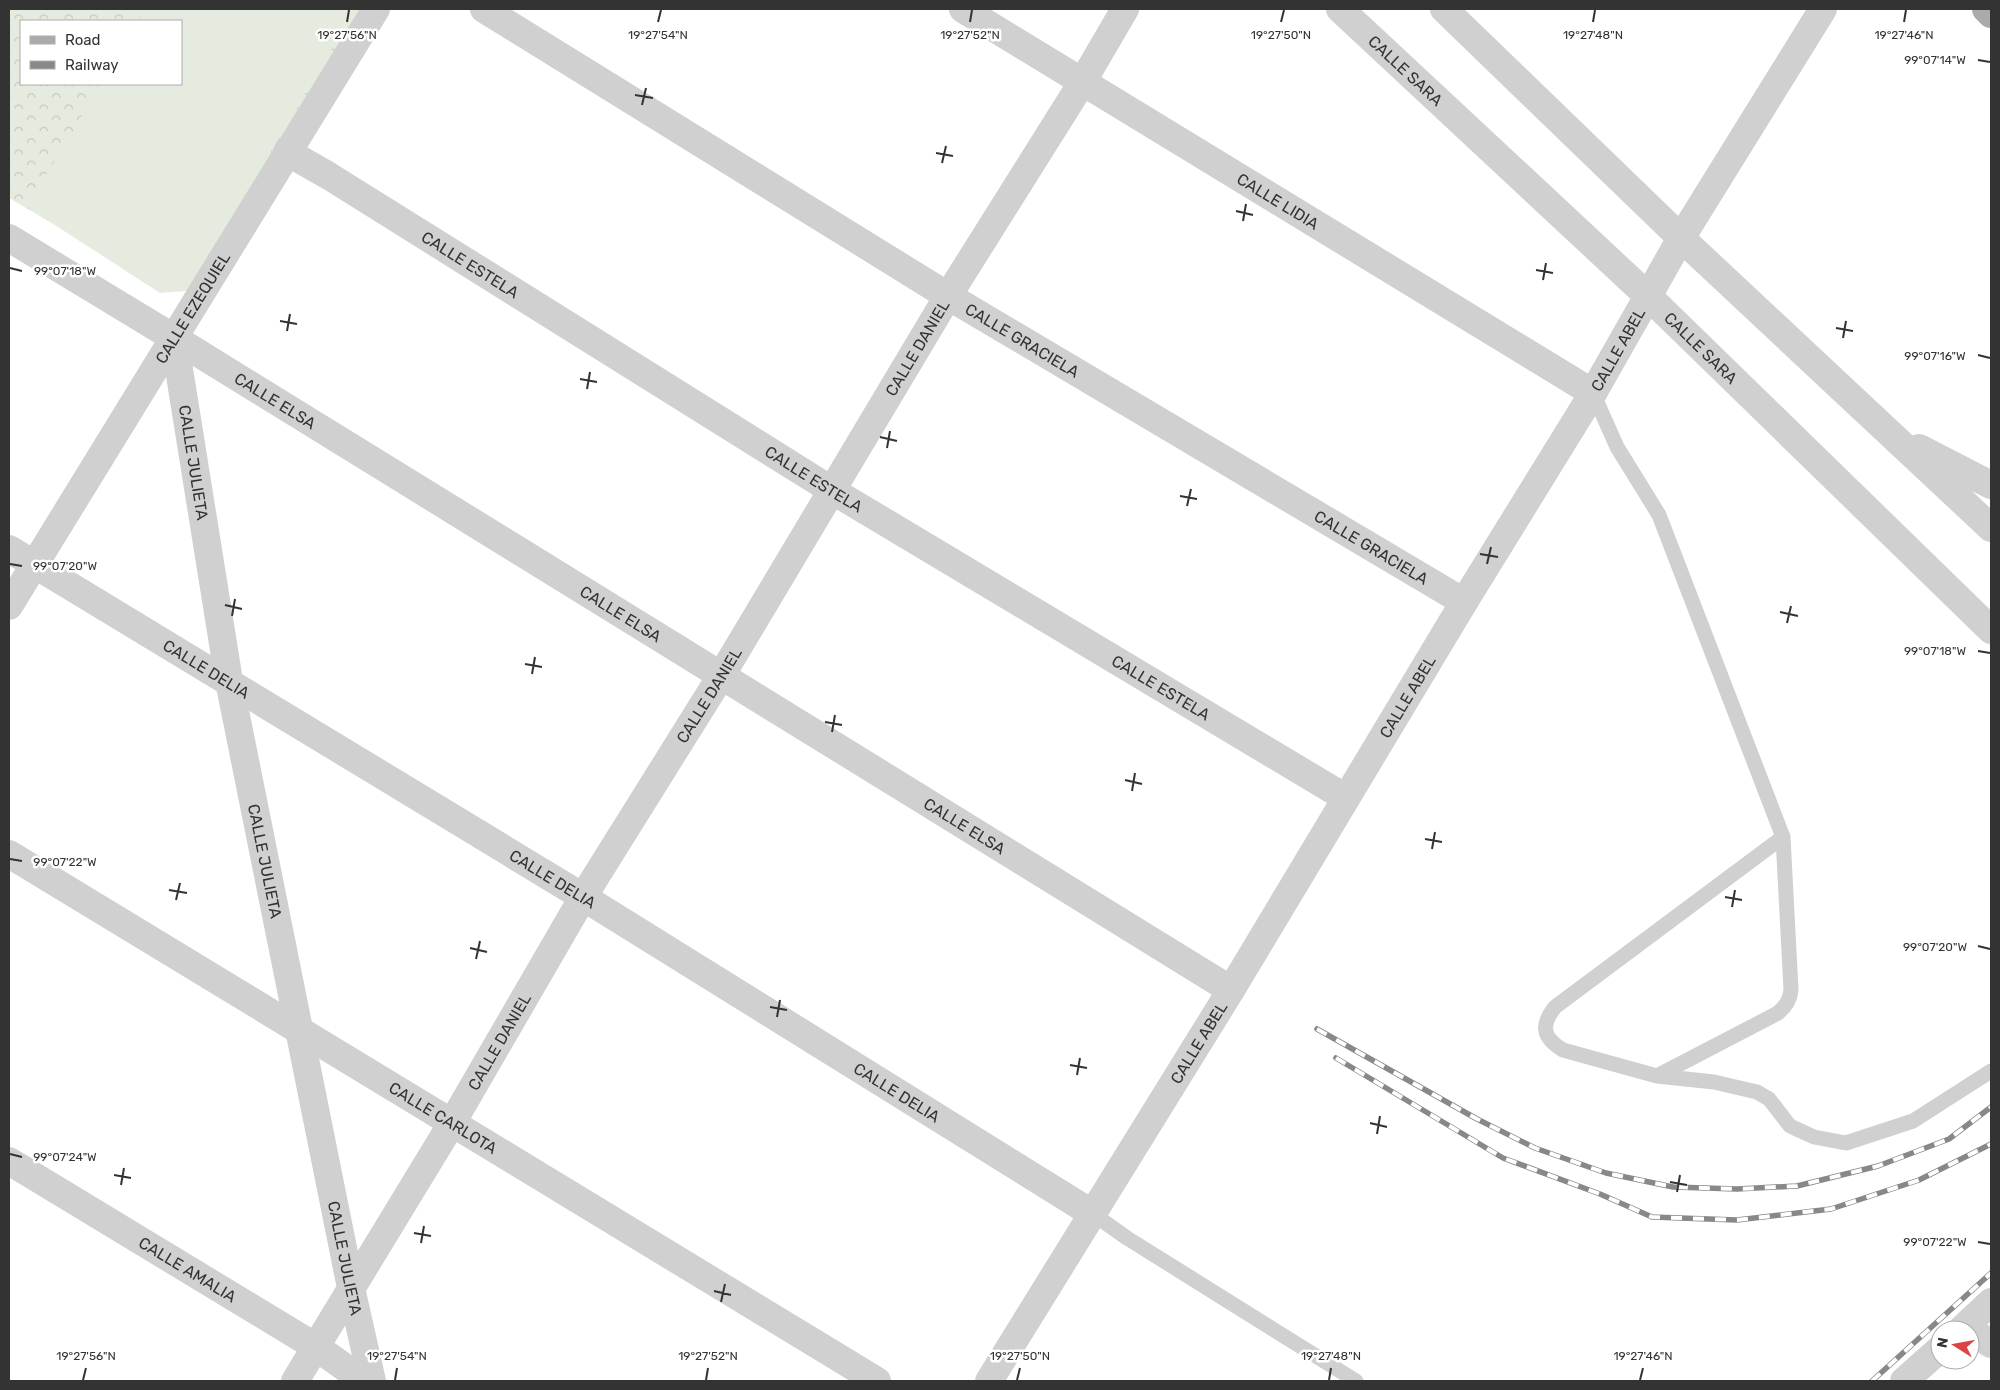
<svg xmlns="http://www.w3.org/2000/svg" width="2000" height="1390" font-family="Rubik,sans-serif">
<defs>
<pattern id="forest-crowns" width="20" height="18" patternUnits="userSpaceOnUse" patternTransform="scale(1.25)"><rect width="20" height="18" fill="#e5ebdf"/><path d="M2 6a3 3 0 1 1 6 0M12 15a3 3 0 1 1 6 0" fill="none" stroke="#c5cac0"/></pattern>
</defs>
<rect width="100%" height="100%" fill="#fff"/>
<path fill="url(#forest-crowns)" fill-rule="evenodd" d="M 9,9 L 363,9 L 205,277 L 162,287 L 9,198 ZM 21,21 L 181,21 L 181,84 L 21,84 Z"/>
<path fill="#e5ebdf" d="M 145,9 L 356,9 L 187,291 L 160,293 L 27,207 L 101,84 L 181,84 L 181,21 L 138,21 Z"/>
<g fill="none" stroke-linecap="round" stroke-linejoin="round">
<path stroke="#d0d0d0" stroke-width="15" d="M 1593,393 L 1617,447 L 1659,515 L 1783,837 L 1791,990 C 1790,1000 1786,1006 1778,1013 L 1657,1076 L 1563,1050 C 1543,1038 1540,1026 1555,1007 L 1783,837
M 1657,1076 L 1714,1082 L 1757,1092 L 1769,1099 L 1790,1126 L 1814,1137 L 1846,1143 L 1913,1121 L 1991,1071
M 1093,1214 L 1127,1238 L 1356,1381"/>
<g stroke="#d0d0d0" stroke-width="28">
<path id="s1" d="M 484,9 L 948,296 L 1464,602"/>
<path id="s2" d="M 963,9 L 1593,393"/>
<path id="s3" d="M 1340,9 L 1649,297 L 1991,630"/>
<path d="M 1444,9 L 1681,238 L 1991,528"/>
<path id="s4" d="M 287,152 L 329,176 L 833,491 L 1346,798"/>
<path id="s5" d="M 9,238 L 174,338 L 1231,990"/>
<path id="s6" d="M 174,338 L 229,681 L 351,1288 L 372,1381"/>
<path d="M 1919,448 L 1991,485"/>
<path id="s7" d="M 9,549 L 583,897 L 1093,1214"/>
<path id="s8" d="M 9,606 L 376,9"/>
<path id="s9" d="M 9,854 L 877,1381"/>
<path id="s10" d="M 9,1161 L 316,1347 L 364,1381"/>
<path d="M 1961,1330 L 1991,1302"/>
<path d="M 1970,1330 L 1991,1344"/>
<path id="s11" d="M 295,1381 L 452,1123 L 583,897 L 721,676 L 948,296 L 1083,81 L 1125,9"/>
<path id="s12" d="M 989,1381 L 1231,990 L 1464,602 L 1593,393 L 1681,238 L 1823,9"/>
<path d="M 1904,1381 L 1940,1349"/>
</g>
<path stroke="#ababab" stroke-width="28" d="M 1986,9 L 1991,14"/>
<defs>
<path id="rail" d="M 1317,1029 L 1477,1119 L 1535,1148 L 1606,1173 L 1673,1187 L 1737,1189 L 1797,1186 L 1878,1166 L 1949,1139 L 1991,1107
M 1336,1058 L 1503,1158 L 1600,1194 L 1652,1217 L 1737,1220 L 1831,1209 L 1919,1180 L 1991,1144
M 1872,1381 L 1991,1273"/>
</defs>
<use href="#rail" stroke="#888" stroke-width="5.5"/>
<use href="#rail" stroke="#fff" stroke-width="4" stroke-dasharray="11" stroke-linecap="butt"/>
</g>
<path fill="none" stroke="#333" stroke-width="2" d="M 347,22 L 349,10M 658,22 L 661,10M 970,22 L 972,10M 1281,22 L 1284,10M 1593,22 L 1595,10M 1904,22 L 1906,10M 1978,60 L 1990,62M 635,95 L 653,98M 642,105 L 646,88M 936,153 L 953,156M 942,163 L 946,146M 1236,211 L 1253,215M 1243,221 L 1246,204M 10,268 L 22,271M 1536,270 L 1553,273M 1543,280 L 1546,263M 280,321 L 297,324M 1836,328 L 1853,331M 287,331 L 290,314M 1843,338 L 1846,321M 1978,355 L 1990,358M 580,379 L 597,382M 587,389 L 590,372M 880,437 L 897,441M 887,448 L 890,431M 1180,496 L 1197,499M 1187,506 L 1191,489M 1480,554 L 1498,557M 10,564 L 22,566M 1487,564 L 1491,547M 225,605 L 242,609M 1780,612 L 1798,616M 232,616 L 235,599M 1787,623 L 1791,606M 1978,651 L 1990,653M 525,664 L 542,667M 532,674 L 535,657M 825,722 L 842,725M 832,732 L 835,715M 1125,780 L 1142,784M 1132,791 L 1135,773M 1425,839 L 1442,842M 1432,849 L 1435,832M 10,859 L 22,861M 169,890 L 187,893M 1725,897 L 1742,900M 176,900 L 180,883M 1732,907 L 1735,890M 1978,946 L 1990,949M 470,948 L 487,952M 476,959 L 480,941M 770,1007 L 787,1010M 777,1017 L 780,1000M 1070,1065 L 1087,1068M 1077,1075 L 1080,1058M 1370,1123 L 1387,1127M 1377,1134 L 1380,1116M 10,1154 L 22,1157M 114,1175 L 131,1178M 1670,1182 L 1687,1185M 121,1185 L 124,1168M 1677,1192 L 1680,1175M 414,1233 L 431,1236M 1978,1242 L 1990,1244M 421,1243 L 424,1226M 714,1291 L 731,1295M 721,1302 L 725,1284M 83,1380 L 86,1368M 395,1380 L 397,1368M 706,1380 L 708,1368M 1017,1380 L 1020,1368M 1329,1380 L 1331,1368M 1640,1380 L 1643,1368"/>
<g text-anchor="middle" stroke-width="5" stroke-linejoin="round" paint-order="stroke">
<g font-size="16" fill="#333" stroke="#fff">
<text dy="6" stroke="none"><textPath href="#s3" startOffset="90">CALLE SARA</textPath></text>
<text dy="6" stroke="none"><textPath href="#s2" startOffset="369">CALLE LIDIA</textPath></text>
<text dy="6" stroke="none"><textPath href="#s4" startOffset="215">CALLE ESTELA</textPath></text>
<text dy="6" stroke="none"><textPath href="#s8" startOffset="350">CALLE EZEQUIEL</textPath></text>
<text dy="6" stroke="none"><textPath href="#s1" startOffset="632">CALLE GRACIELA</textPath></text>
<text dy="6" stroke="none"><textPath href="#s11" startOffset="1206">CALLE DANIEL</textPath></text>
<text dy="6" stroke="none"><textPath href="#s3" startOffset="495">CALLE SARA</textPath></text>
<text dy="6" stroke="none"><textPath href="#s12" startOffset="1208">CALLE ABEL</textPath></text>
<text dy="6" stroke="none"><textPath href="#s5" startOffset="312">CALLE ELSA</textPath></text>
<text dy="6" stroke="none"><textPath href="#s6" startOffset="126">CALLE JULIETA</textPath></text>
<text dy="6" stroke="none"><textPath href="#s4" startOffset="620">CALLE ESTELA</textPath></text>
<text dy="6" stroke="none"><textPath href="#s1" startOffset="1038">CALLE GRACIELA</textPath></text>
<text dy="6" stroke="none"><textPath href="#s5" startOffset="718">CALLE ELSA</textPath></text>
<text dy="6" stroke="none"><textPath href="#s7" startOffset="231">CALLE DELIA</textPath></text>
<text dy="6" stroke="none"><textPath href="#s4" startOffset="1025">CALLE ESTELA</textPath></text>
<text dy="6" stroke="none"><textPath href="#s11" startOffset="801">CALLE DANIEL</textPath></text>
<text dy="6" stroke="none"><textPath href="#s12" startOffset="802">CALLE ABEL</textPath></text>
<text dy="6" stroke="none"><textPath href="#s5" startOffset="1122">CALLE ELSA</textPath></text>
<text dy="6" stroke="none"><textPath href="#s6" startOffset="531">CALLE JULIETA</textPath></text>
<text dy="6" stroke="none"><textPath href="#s7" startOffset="636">CALLE DELIA</textPath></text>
<text dy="6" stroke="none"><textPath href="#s11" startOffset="396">CALLE DANIEL</textPath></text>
<text dy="6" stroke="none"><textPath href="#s12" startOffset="398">CALLE ABEL</textPath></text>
<text dy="6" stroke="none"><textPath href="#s7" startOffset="1041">CALLE DELIA</textPath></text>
<text dy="6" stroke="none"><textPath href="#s9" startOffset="508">CALLE CARLOTA</textPath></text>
<text dy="6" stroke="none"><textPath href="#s6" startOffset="936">CALLE JULIETA</textPath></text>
<text dy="6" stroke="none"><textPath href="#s10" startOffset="209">CALLE AMALIA</textPath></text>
</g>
</g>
<g font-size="12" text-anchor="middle" fill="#333" stroke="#fff" stroke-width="5" stroke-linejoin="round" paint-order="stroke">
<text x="347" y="39">19°27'56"N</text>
<text x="658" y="39">19°27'54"N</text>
<text x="970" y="39">19°27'52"N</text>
<text x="1281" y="39">19°27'50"N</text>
<text x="1593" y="39">19°27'48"N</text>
<text x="1904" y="39">19°27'46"N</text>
<text x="1935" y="64">99°07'14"W</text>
<text x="65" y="275">99°07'18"W</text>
<text x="1935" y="360">99°07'16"W</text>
<text x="65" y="570">99°07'20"W</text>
<text x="1935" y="655">99°07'18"W</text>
<text x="65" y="866">99°07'22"W</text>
<text x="1935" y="951">99°07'20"W</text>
<text x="65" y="1161">99°07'24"W</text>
<text x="1935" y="1246">99°07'22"W</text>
<text x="86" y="1360">19°27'56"N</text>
<text x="397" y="1360">19°27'54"N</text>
<text x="708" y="1360">19°27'52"N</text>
<text x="1020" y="1360">19°27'50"N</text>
<text x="1331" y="1360">19°27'48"N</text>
<text x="1643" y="1360">19°27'46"N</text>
</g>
<rect width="2000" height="1390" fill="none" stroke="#333333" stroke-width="20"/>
<rect x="20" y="20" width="162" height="65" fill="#ffffff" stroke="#adadad"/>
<rect x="30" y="36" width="25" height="8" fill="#ababab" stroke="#adadad"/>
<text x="65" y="45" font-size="15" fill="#333333">Road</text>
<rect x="30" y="61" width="25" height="8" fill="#888888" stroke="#adadad"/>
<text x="65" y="70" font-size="15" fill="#333333">Railway</text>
<g transform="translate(1955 1345) rotate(281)"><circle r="24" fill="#ffffff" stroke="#adadad"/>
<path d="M0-4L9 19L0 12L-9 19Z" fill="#db4443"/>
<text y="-8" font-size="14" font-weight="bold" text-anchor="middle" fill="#333333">N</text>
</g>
</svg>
